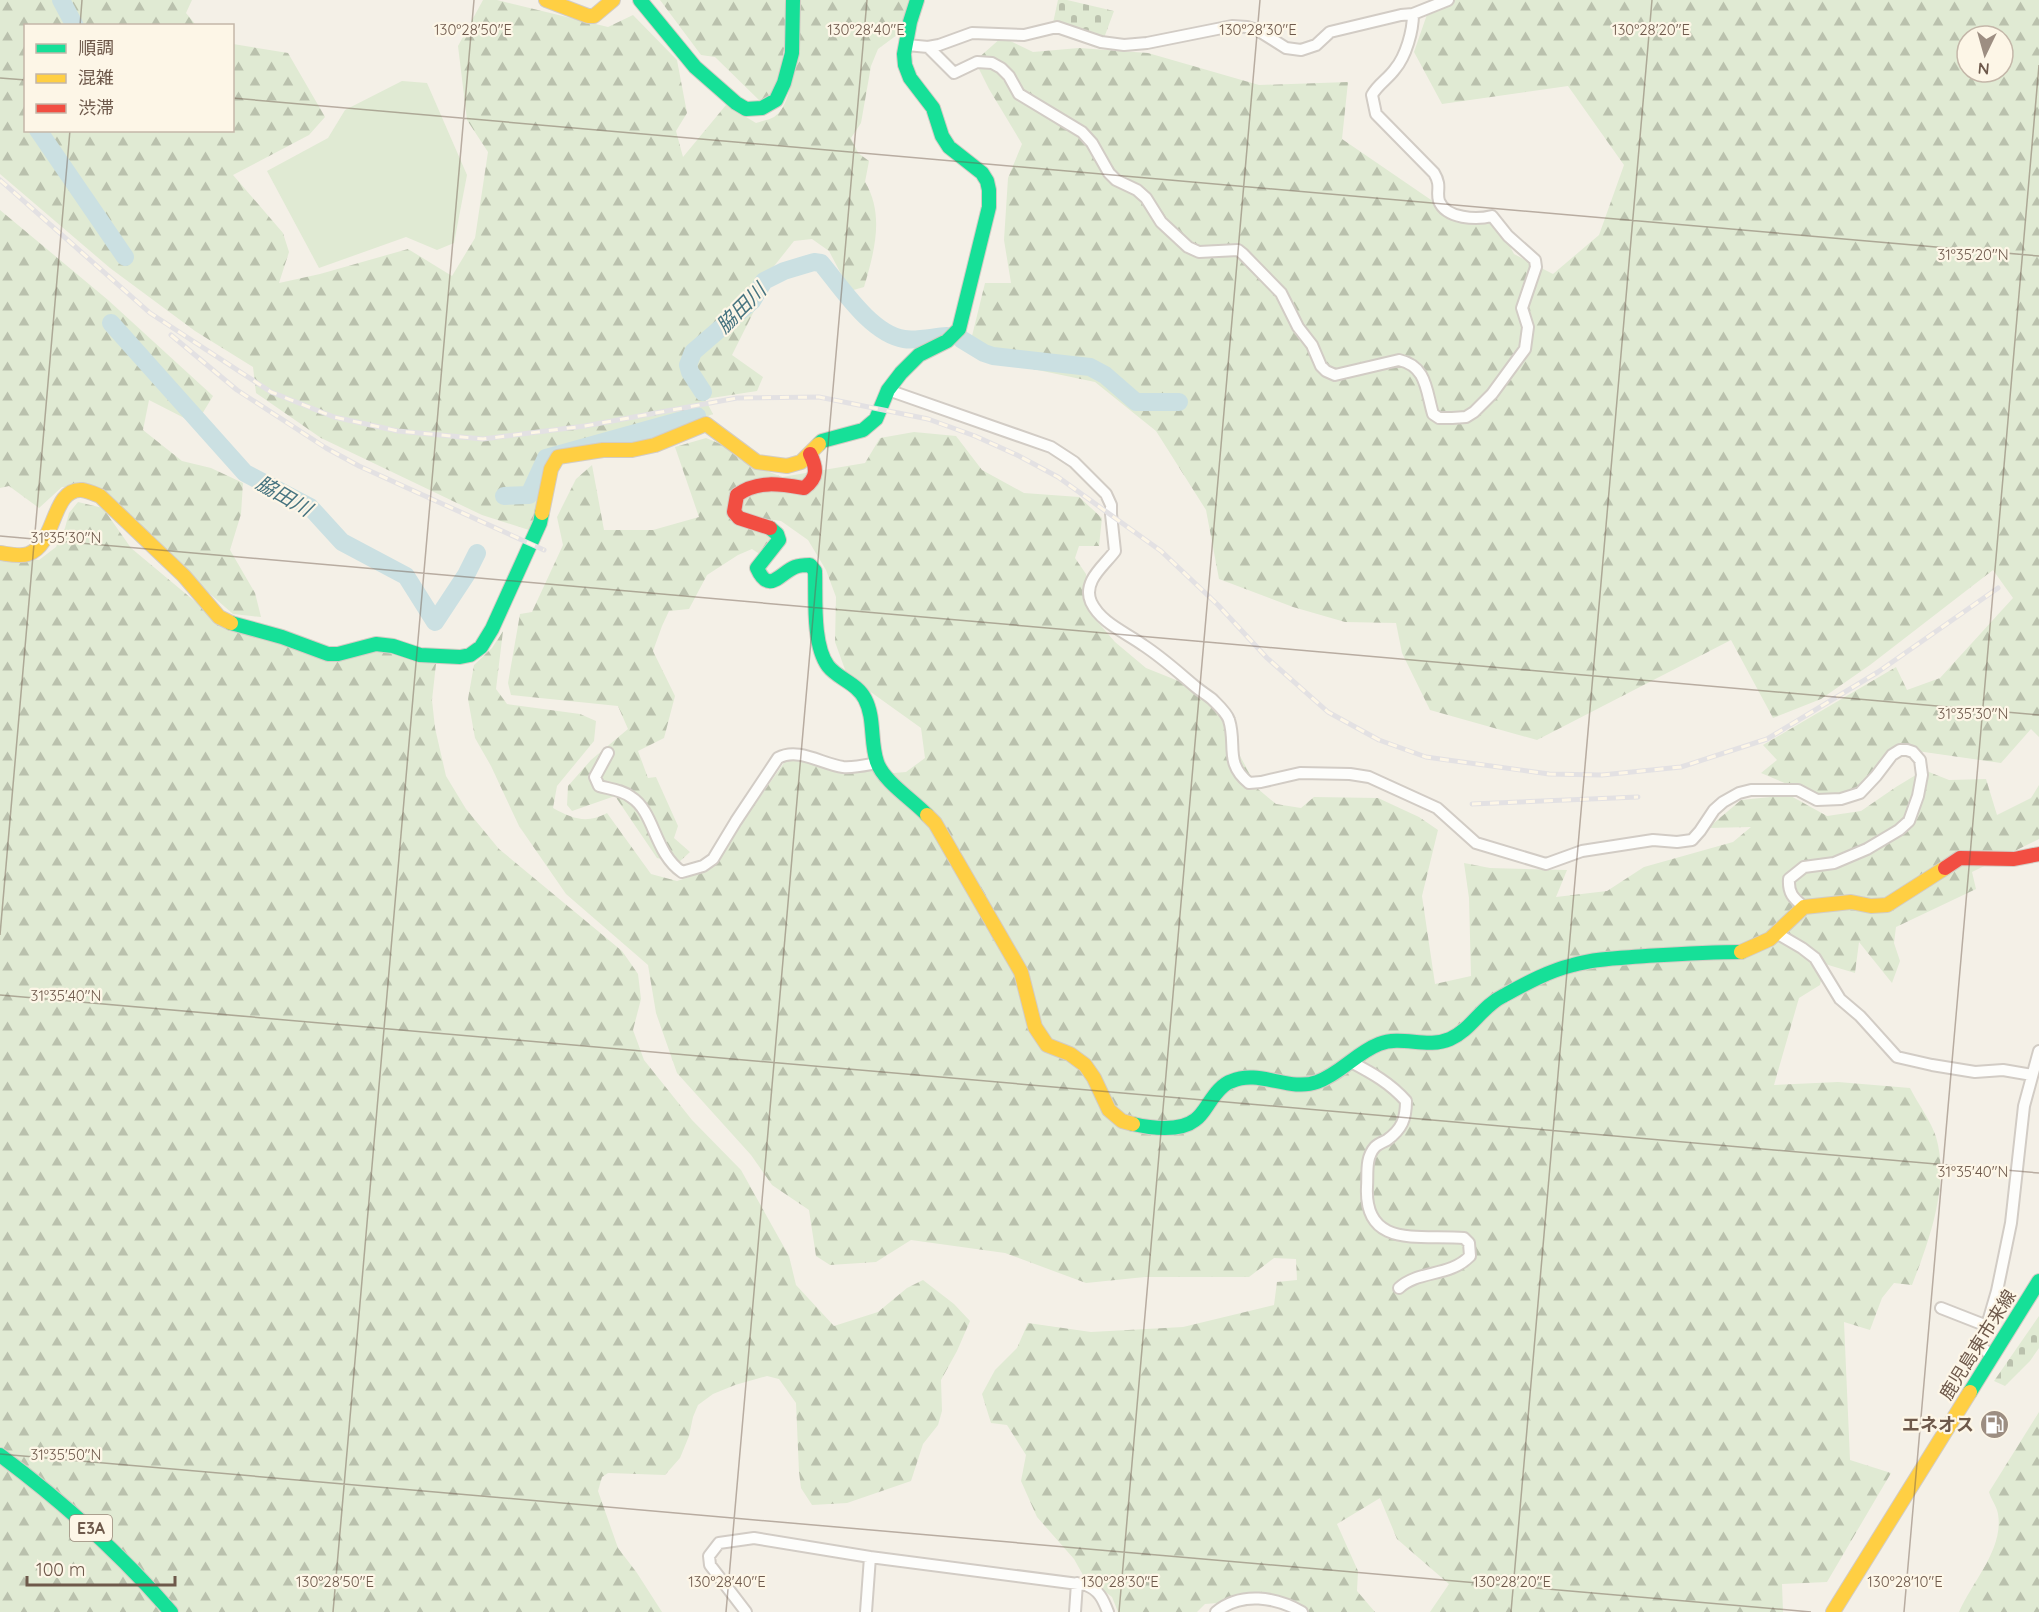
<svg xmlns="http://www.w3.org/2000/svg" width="2039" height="1612" font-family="Quicksand,'Noto Sans JP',sans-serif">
<defs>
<pattern id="forest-firs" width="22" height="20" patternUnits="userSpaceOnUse" patternTransform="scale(1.5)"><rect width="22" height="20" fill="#e0ead3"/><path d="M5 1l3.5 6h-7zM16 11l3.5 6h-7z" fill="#bac1ad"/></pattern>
<pattern id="cemetery-stones" width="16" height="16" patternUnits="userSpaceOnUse" patternTransform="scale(1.5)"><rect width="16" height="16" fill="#e0ead3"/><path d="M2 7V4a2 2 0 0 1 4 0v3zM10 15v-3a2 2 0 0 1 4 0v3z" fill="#bac1ad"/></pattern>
</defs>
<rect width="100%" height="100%" fill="#f4f0e7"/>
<path fill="url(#forest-firs)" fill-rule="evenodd" d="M 0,0 L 192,0 L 186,13 L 196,25 L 26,26 L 26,130 L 232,130 L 233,44 L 288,53 L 325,117 L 309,135 L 233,175 L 283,233 L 289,252 L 279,283 L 320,274 L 408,249 L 452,276 L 475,238 L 488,152 L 467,120 L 458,46 L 483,0 L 497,0 L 608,27 L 633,15 L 677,60 L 687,113 L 676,131 L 683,157 L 726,105 L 756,123 C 761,121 769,120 774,117 C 797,104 799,25 800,0 L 912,0 L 905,29 L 878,49 L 871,66 L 861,123 L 851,138 L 858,153 L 869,161 L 865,182 C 885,215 874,253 864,287 L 850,291 L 829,251 L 812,239 L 794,241 L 771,270 L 759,301 L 732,355 L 763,377 L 757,391 L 705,399 L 713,414 L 661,436 L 561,456 L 529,530 L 482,515 L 321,438 L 256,393 L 253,367 L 195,331 L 110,268 L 0,174 Z
M 660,0 L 788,0 C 786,33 784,66 773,98 L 761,102 L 715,57 L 701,55 Z
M 1432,0 L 2039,0 L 2039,737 L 2031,729 L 2001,763 L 1903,749 L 1866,784 L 1823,799 L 1761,773 L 1777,760 L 1763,745 L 1896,667 L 1907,690 L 1940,678 L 2013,598 L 1993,570 L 1870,665 L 1821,699 L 1773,718 L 1731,640 L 1537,740 L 1430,710 L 1402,653 L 1396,623 L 1345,622 L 1293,607 L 1219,579 L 1206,510 L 1156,431 L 1095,382 L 990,360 L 972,336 L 985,283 L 1011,283 L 1004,240 L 1008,178 L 1022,144 L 989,89 L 975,61 L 1002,37 L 1033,52 L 1079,48 L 1148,53 L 1259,85 L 1348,82 L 1342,139 L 1437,204 L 1499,226 L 1514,254 L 1553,274 L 1599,235 L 1624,165 L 1568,86 L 1442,104 L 1414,52 ZM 1967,36 L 2003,36 L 2003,72 L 1967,72 Z
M 0,210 L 108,300 L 213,396 L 196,424 L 149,400 L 143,430 L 182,461 L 211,468 L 243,483 L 241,514 L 230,550 L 255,593 L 261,617 L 233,614 L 90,489 L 62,487 L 39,508 L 9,486 L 0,488 Z
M 914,432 L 956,436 L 982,470 L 1024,493 L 1079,497 L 1102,518 L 1099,546 L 1079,546 L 1075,558 L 1086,574 L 1090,613 L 1115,642 L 1146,668 L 1211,694 L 1223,709 L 1234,745 L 1258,789 L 1276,804 L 1301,808 L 1314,797 L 1378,798 L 1419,817 L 1438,830 L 1422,896 L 1435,984 L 1471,976 L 1469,898 L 1464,863 L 1490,868 L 1567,870 L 1556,897 L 1607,891 L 1644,867 L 1733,842 L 1751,827 L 1708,828 L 1741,800 L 1789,795 L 1827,816 L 1861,811 L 1896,787 L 1924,770 L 1949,780 L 1986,779 L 1997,815 L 2031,798 L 2039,785 L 2039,839 L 1972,872 L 1976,889 L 1896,927 L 1894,943 L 1900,961 L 1892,983 L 1859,942 L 1855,973 L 1825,964 L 1820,985 L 1799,998 L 1774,1085 L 1838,1082 L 1910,1088 C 1918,1104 1931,1121 1936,1137 C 1950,1184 1929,1241 1912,1285 L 1894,1283 L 1882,1298 L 1870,1330 L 1844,1322 L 1850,1460 L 1891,1473 L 1827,1582 L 1782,1584 L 1783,1612 L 1430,1612 L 1449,1584 L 1397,1539 L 1380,1498 L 1337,1524 L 1358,1571 L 1357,1591 L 1375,1612 L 1289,1612 C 1265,1597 1232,1602 1205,1604 L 1197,1612 L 1118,1612 L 1112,1597 L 1083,1575 L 1074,1559 L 1037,1517 L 1021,1481 L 1026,1455 L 1007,1425 L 991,1423 L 982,1394 L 995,1370 L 1017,1348 L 1028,1323 L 1091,1332 L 1183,1327 L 1274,1305 L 1277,1282 L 1297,1280 L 1296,1259 L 1274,1258 L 1249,1277 L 1145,1277 L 1086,1283 L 1005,1253 L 911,1240 L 876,1262 L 830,1265 L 816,1256 L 809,1210 L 772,1185 L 751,1155 L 677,1073 L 656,1013 L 648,965 L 566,894 L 519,826 L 491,766 L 475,738 L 468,699 L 474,665 L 492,648 L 503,631 L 496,689 L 507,704 L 580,714 L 596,721 L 594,741 L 557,786 L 553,808 C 573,819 587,824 607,813 L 651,874 L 677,881 L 704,872 L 736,831 L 793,750 L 894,773 L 906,772 L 925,758 L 921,728 L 847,675 L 835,642 L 836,597 L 826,570 L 808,540 L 781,521 L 759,518 L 777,530 L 767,559 L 752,549 L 738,555 L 707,575 L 689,609 L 669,611 L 662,626 L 653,651 L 675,696 L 664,738 L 638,751 L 648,778 L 656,777 L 678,826 L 674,838 L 690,852 L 678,863 L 657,858 L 615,796 L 572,811 L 567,805 L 568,786 L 591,760 L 628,729 L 618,706 L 511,695 L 508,683 L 520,614 L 532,612 L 563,545 L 557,517 L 576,479 L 592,465 L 604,530 L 653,530 L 699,517 L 675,447 L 706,438 L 723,445 L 742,461 L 782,477 L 865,463 L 880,438 Z
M 78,502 L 103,508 L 131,548 L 222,624 L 308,653 L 386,652 L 413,661 L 436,664 L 432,700 L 435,728 L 446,776 L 466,809 L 499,849 L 622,951 L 638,974 L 641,999 L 633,1030 L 644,1060 L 692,1120 L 741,1170 L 789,1256 L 796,1285 L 834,1326 L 878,1312 L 907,1288 L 923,1280 L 954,1304 L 970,1321 L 957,1351 L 941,1380 L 942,1411 L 938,1425 L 923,1444 L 911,1481 L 847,1503 L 812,1505 L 801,1488 L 799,1472 L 796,1403 L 779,1379 L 767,1376 L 735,1385 L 713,1394 L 698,1405 L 693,1417 L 689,1436 L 680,1458 L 665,1475 L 608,1473 L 602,1477 L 598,1491 L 618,1548 L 637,1573 L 662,1612 L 0,1612 L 0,557 L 39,560 L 56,547 L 65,528 L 69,513 Z
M 2039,1412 L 2039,1612 L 1959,1612 C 1972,1582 2004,1549 1998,1514 C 1997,1507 1991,1499 1989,1492 Z"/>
<path fill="url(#cemetery-stones)" d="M 1058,0 L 1067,0 L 1114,11 L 1104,38 L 1053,23 Z
M 2039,1316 L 2039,1348 L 2030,1361 L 2005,1386 L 1994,1381 Z"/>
<path fill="#e0ead3" d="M 402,81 L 427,83 L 467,175 L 454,243 L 437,250 L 406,237 L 319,268 L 267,171 L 328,138 L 345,110 Z"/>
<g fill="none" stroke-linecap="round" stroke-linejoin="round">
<path stroke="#cbe0e2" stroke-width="18" d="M 61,0 L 75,26
M 38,130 L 125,257
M 111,323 L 245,473 L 310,507 L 342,542 L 406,576 L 435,622 L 466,575 L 477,553
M 961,339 L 984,353 L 993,356 L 1090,367 L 1105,375 L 1136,402 L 1179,402
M 703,392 L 690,372 L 688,365 L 693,352 L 752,301 L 764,281 L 784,271 L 814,262 L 821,263 C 841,287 871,334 904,339 C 917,341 933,337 947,336
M 504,496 L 529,495 L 546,458 L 697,416"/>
<defs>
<path id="street" d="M 907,45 L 928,47 L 939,45 L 972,33 L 1024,35 L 1057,27 L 1101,42 L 1124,45 L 1147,43 L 1232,26 L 1247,27 L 1259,31 L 1286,48 L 1301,50 L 1316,45 L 1330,32 L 1401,15 L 1413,14 L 1448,0
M 928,47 L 954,73 L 977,62 L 992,63 L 1001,68 L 1009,76 L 1019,94 L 1082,132 L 1092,143 L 1109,173 L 1116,180 L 1137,190 L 1146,198 L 1161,222 L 1188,247 L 1199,252 L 1238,250 L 1243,254 L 1281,293 L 1298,327 L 1312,345 L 1321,366 L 1326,371 L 1335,375 L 1399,360 C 1427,366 1426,391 1433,414 L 1439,418 L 1452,418 L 1466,417 L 1474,412 L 1492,394 L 1525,349 L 1528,327 L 1522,308 L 1536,267 L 1535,260 L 1508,236 L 1492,216 C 1477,220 1446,219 1439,201 C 1436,191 1442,186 1434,173 L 1376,114 L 1372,95 C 1378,84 1388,79 1395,69 C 1406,56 1413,31 1413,14
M 888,390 L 1051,447 L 1074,462 L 1106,494 L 1111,505 L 1111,514 L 1115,551 C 1105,565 1082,581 1091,602 C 1101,623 1125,632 1143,645 C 1163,658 1179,673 1197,688 C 1202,692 1207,695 1212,699 C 1217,704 1227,713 1229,720 C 1237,745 1224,763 1249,783 L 1261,782 L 1300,773 L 1350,774 L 1369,777 L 1437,808 L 1476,843 L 1546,864 L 1582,851 L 1653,840 L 1677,842 L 1692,840 L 1700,831 L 1714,810 L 1723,802 L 1739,793 L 1751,790 L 1798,790 L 1817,800 L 1841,799 L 1860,793 L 1876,776 L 1892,755 L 1900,750 L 1907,750 L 1913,752 L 1920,760 L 1922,775 L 1918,796 L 1909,821 L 1899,830 L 1867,849 L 1834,863 L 1804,867 L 1789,879 C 1788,893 1793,898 1804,907
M 608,753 L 595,777 L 599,786 C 610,789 622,790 631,797 C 655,812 654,853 682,872 L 703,866 L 713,859 L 736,821 L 778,758 C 798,747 822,764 843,767 C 854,768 866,765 877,763
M 1778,934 L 1802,948 L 1815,958 L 1840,999 L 1860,1016 L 1897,1057 L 1932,1065 L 1975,1072 L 2003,1070 L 2032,1075
M 1351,1062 C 1372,1073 1390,1083 1406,1101 C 1406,1119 1402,1129 1387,1140 C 1383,1142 1378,1144 1375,1147 C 1365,1158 1368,1174 1367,1187 C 1364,1250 1422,1234 1464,1238 L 1469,1243 L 1470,1256 C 1450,1277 1418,1270 1399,1288
M 1941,1308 L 1987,1326
M 1992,1357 L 1981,1346 L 1997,1291 L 2011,1223 L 2024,1106 L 2039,1051
M 746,1612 L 710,1565 L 709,1556 L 719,1543 L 754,1538 L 870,1557
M 866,1612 L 870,1557 L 1086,1585 C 1099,1590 1103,1599 1108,1612
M 1075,1612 L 1077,1583
M 1216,1612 C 1241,1591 1276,1597 1302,1612"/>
<path id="fast" d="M 640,0 L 695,67 L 736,103 L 746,109 L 762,108 L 776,100 L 784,83 L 792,53 L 793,0
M 819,444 L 822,441 L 863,430 L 876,419 L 888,390 L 901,373 L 919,355 L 947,341 L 959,329 L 989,207 L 989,190 L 987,181 L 982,173 L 949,147 L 942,136 L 933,108 L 910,78 L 905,65 L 904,54 L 910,22 L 917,0
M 770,528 L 777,534 L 779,540 L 757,568 C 769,595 780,573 795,567 C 800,565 805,565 810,565 L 815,571 C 816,597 812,644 828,666 C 838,679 857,683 865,699 C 875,718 870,742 877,762 C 883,781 913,800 927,815
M 231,623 L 282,637 L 328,654 L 338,654 L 376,644 L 393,646 L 420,655 L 460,657 L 470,655 L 481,647 L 492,629 L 540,523 L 542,513
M 1133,1124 C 1150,1128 1180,1132 1195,1120 C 1201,1116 1205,1109 1209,1103 C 1215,1094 1222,1084 1232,1081 C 1259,1069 1289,1092 1317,1082 C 1340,1074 1356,1053 1379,1044 C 1402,1035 1427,1049 1450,1039 C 1471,1030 1482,1006 1503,996 C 1525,984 1548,971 1573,965 C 1597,958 1622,958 1646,956 C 1678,954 1709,952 1741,952
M 1970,1392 L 2039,1281
M 0,1455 C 63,1502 120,1553 171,1612"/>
<path id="slow" d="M 546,0 L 588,16 L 594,16 L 613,0
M 542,513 L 551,469 L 558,457 L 603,450 L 632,450 L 655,445 L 706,424 L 757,462 L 787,466 L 801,462 L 819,444
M 0,553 C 8,554 20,557 28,554 C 57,544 51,488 82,490 C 88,491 95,494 100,496 L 184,576 L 219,617 L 231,623
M 927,815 L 935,823 L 1021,972 L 1035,1027 L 1047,1045 L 1070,1054 L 1085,1065 L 1094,1078 L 1109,1110 L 1122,1121 L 1133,1124
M 1741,952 L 1770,939 L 1804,907 L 1851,902 L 1871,906 L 1887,905 L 1945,868
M 1833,1612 L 1970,1392"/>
<path id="jam" d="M 770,528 L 739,518 L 734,512 L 737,495 C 758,480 780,484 804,488 C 818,478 817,468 810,454
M 1945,868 L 1960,858 L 2014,859 L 2039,854"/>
</defs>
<use href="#street" stroke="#d2ccc5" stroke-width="14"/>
<use href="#fast" stroke="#d3ccc4" stroke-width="16"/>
<use href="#slow" stroke="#d3ccc4" stroke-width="16"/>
<use href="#jam" stroke="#d3ccc4" stroke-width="16"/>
<use href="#street" stroke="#fdfdfb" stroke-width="10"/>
<use href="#fast" stroke="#16e098" stroke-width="14"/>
<use href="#slow" stroke="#ffcf43" stroke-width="14"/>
<use href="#jam" stroke="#f24e42" stroke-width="14"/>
<defs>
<path id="rail" d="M 0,180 L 150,313 L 271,392 L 334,417 L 398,431 L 483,439 L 585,426 L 737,398 L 819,397 L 928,419 L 975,436 L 1017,455 L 1058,477 L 1161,551 L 1218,605 L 1267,658 L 1328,712 L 1379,740 L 1426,757 L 1549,774 L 1602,775 L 1681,767 L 1767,739 L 1878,672 L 1998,588
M 171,335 L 237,390 L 326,448 L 359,466 L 544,550
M 1472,804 L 1638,797"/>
</defs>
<use href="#rail" stroke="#e3e1e3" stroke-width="5"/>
<use href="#rail" stroke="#fdf6e7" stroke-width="3" stroke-dasharray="9" stroke-linecap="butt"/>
</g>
<path fill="none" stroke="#6e594b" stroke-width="1.5" stroke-opacity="0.45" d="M 80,26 L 82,0M 0,78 L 26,80M 232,98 L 2039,256M 0,536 L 2039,715M 0,935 L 70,130M 0,995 L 2039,1173M 0,1454 L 1811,1612M 333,1612 L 474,0M 726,1612 L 867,0M 1119,1612 L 1260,0M 1511,1612 L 1652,0M 1904,1612 L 2039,65"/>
<defs>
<symbol id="fuel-disc" viewBox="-11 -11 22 22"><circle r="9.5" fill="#9d8e82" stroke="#fdf6e7"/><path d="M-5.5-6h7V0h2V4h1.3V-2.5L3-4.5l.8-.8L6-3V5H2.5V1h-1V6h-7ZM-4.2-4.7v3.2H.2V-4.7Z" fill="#fff"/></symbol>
</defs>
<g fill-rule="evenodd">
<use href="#fuel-disc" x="1978" y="1408" width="33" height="33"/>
</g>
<g text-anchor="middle" stroke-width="4.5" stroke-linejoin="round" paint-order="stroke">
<rect fill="#fdf6e7" stroke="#99887a" stroke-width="1.5" x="70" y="1515" width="42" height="26" rx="4.5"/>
<g font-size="16" font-weight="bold" fill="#6e594b">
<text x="91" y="1534">E3A</text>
</g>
<g font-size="18" fill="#6e594b" stroke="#fdf6e7">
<text transform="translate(1978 1345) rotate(-58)" y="6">鹿児島東市来線</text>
</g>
<g font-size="18" font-weight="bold" fill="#6e594b" stroke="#fdf6e7" text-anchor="end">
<text x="1974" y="1431">エネオス</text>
</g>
<g font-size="20" font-style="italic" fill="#477480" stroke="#fdf6e7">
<text transform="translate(741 308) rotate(-45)" y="7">脇田川</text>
<text transform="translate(284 496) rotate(30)" y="7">脇田川</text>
</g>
</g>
<g font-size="15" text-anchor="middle" fill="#6e594b" stroke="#fdf6e7" stroke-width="4.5" stroke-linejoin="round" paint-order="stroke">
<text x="473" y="35">130°28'50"E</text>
<text x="866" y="35">130°28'40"E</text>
<text x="1258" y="35">130°28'30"E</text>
<text x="1651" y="35">130°28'20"E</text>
<text x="1973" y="260">31°35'20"N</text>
<text x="66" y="543">31°35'30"N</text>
<text x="1973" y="719">31°35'30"N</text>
<text x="66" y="1001">31°35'40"N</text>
<text x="1973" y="1177">31°35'40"N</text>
<text x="66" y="1460">31°35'50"N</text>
<text x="335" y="1587">130°28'50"E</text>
<text x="727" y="1587">130°28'40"E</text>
<text x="1120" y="1587">130°28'30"E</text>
<text x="1512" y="1587">130°28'20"E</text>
<text x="1905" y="1587">130°28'10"E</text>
</g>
<rect x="24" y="24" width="210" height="108" fill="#fdf6e7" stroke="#c4b7a9" stroke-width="1.5"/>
<rect x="36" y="44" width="30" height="9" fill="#16e098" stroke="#c4b7a9" stroke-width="1.5"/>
<text x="78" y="54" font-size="18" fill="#6e594b">順調</text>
<rect x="36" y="74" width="30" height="9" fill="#ffcf43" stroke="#c4b7a9" stroke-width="1.5"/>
<text x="78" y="84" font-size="18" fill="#6e594b">混雑</text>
<rect x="36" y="104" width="30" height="9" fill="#f24e42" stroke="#c4b7a9" stroke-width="1.5"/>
<text x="78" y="114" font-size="18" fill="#6e594b">渋滞</text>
<g transform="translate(1985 54) rotate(185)"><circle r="28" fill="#fdf6e7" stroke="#c4b7a9" stroke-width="1.5"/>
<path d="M0-4.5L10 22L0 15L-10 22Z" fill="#9d8e82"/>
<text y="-9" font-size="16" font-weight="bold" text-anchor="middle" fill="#6e594b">N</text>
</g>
<path d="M27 1576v9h148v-9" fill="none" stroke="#6e594b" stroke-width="3"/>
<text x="36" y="1576" font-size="18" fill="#6e594b" stroke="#fdf6e7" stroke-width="4.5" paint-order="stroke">100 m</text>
</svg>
